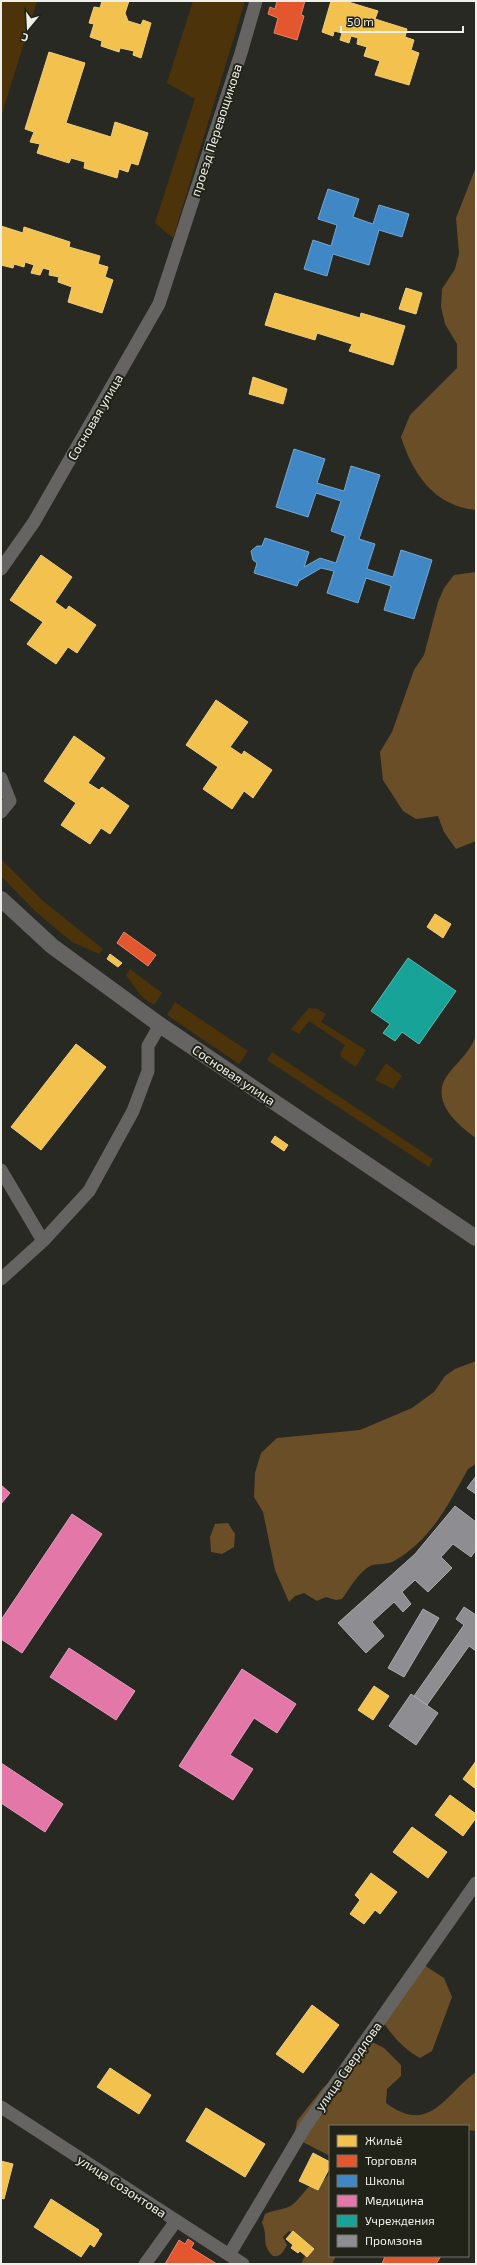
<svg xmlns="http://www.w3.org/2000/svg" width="477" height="2265" font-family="'Exo 2',sans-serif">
<rect width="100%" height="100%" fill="#292924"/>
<path fill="#4c330a" d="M 1,1 L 37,1 L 1,117 Z
M 193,1 L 245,1 L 173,238 L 155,223 L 195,99 L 167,83 Z
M 1,859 L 43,901 L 103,949 L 99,954 L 72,942 L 35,911 L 1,876 Z
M 130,969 L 162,993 L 154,1005 L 142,997 L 126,975 Z
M 175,1002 L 248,1051 L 239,1064 L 167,1015 Z
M 309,1008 L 317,1009 L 326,1014 L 321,1022 L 366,1050 L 356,1067 L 341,1057 L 340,1054 L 345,1045 L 309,1021 L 299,1034 L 291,1029 Z
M 272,1052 L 433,1159 L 429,1167 L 267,1060 Z
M 386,1063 L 402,1076 L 393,1089 L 375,1080 Z"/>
<path fill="#6a4e27" d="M 476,167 L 476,510 C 434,506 413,474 401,437 L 410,415 L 457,368 L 457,344 L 445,324 L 441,307 L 442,289 L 455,269 L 459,253 L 456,218 Z
M 476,572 L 476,841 L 456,849 L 444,832 L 438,816 L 416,819 L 403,811 L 383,780 L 380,752 L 392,732 L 414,670 L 424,655 L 438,602 L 444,588 L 454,575 Z
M 476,1036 L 476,1138 C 456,1124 428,1099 449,1073 C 459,1061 470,1051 476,1036 Z
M 476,1361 L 476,1464 L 468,1469 C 448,1505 431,1540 394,1561 C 387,1565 377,1563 370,1566 C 358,1573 350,1588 342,1599 L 336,1600 L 326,1597 L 317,1601 L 304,1593 L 295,1596 L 289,1602 L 275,1570 L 263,1512 L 254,1497 L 255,1473 L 261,1453 L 277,1438 L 360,1430 L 412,1408 L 434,1392 L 445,1376 L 455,1369 Z
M 228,1523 L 235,1534 L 234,1547 L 222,1554 L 211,1552 L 210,1537 L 215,1524 Z
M 424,1965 L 444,1978 L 452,1997 L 432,2051 L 420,2058 C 406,2051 392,2036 384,2023 Z
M 370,2041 L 384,2048 L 401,2065 L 401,2076 L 387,2089 L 386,2103 C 430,2136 445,2094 476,2072 L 476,2131 L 468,2130 L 468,2126 L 330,2126 L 330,2156 L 303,2142 L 295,2133 L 297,2121 L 323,2088 Z
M 330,2173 L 330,2256 L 336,2256 L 332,2264 L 301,2264 L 308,2250 L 307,2243 L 289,2231 L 283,2237 L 287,2245 C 283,2252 281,2257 273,2256 C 260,2243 269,2237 262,2223 L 265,2214 C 272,2210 288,2209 292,2205 C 304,2196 307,2182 324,2180 Z"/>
<path fill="#f2c14e" stroke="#f1cf7c" d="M 102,1 L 129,1 L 125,13 L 128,21 L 141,25 L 143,20 L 151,23 L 141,58 L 133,55 L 134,51 L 120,48 L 119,52 L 101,46 L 102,41 L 90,37 L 94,24 L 89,23 L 94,7 L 100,8 Z
M 331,1 L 345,1 L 378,11 L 375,19 L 407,29 L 405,37 L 414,40 L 411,50 L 419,53 L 409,85 L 375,75 L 380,61 L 364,56 L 367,47 L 357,44 L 358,38 L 351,36 L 349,43 L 340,40 L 342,33 L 334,31 L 333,36 L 322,32 Z
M 49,52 L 85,63 L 66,123 L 111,137 L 115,122 L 148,133 L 138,165 L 131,163 L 128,172 L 119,169 L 117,178 L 84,168 L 85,162 L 71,158 L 69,163 L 37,153 L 40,144 L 30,142 L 34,132 L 25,129 Z
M 1,226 L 23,233 L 24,227 L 70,242 L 69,247 L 100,256 L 98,264 L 108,267 L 105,277 L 113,280 L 102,313 L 68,302 L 72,287 L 58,282 L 59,277 L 49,275 L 50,270 L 43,268 L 40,275 L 31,273 L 34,265 L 25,262 L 24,267 L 14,264 L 13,268 L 1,265 Z
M 406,288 L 422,293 L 416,314 L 399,309 Z
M 275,293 L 360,318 L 361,313 L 405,326 L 393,365 L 349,351 L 352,344 L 317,333 L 315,340 L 265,325 Z
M 253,377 L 287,389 L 283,404 L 249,394 Z
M 41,555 L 72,577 L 55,602 L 66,610 L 69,606 L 96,625 L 77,653 L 68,647 L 56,664 L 27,644 L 43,622 L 10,600 Z
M 216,700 L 248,722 L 230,747 L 242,755 L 244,751 L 272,770 L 253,798 L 244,791 L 232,809 L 203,789 L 218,767 L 186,745 Z
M 74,736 L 105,758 L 88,783 L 99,790 L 102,787 L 129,806 L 110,834 L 101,828 L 90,844 L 61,825 L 76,803 L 44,781 Z
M 435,914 L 451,924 L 443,938 L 427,927 Z
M 110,954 L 122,963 L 118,967 L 107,959 Z
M 76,1044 L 106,1067 L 41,1150 L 11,1127 Z
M 275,1136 L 288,1145 L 284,1151 L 271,1142 Z
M 374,1686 L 389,1696 L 373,1720 L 358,1710 Z
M 476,1761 L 476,1789 L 463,1779 Z
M 450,1795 L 476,1814 L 476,1818 L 463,1836 L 435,1815 Z
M 412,1827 L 447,1852 L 428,1878 L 393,1852 Z
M 371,1873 L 397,1892 L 380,1914 L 375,1910 L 364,1924 L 350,1914 L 360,1900 L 355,1895 Z
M 312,2005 L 339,2025 L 303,2073 L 276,2054 Z
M 110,2068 L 151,2095 L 139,2114 L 97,2087 Z
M 206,2108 L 265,2144 L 245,2177 L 186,2141 Z
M 313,2153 L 330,2162 L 330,2167 L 318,2190 L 299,2181 Z
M 1,2161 L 13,2164 L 4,2199 L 1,2198 Z
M 51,2199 L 99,2230 L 98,2231 L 102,2234 L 94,2247 L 90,2244 L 81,2257 L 34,2227 Z
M 293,2231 L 314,2249 L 307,2257 L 300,2251 L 298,2253 L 291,2248 L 293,2245 L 286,2239 Z"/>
<path fill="#e4572e" stroke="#e78566" d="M 277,1 L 305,1 L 301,15 L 304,16 L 297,40 L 274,33 L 278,18 L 268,14 L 270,7 L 275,9 Z
M 124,932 L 156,955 L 148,966 L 117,943 Z
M 188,2239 L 194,2243 L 191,2248 L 217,2264 L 165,2264 L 179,2240 L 185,2244 Z
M 385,2256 L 441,2256 L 436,2264 L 382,2264 Z"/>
<path fill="#3f88c5" stroke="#74a7d0" d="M 328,189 L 359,199 L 353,217 L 373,224 L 379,205 L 409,214 L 402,237 L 379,230 L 369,265 L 333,254 L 327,276 L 304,269 L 313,240 L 331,246 L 337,225 L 318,219 Z
M 294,449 L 325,459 L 317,483 L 344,491 L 351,466 L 380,475 L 359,539 L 375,544 L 367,569 L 393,577 L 401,550 L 432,560 L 414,619 L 384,610 L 391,586 L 366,578 L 358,603 L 327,593 L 334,571 L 321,568 L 299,581 L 297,586 L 254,573 L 257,563 L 253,560 L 251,551 L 257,546 L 262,546 L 265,538 L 309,552 L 304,567 L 320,558 L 336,563 L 345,536 L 331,531 L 341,501 L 316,493 L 308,517 L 276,507 Z"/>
<path fill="#e377a8" stroke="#e69bbb" d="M 1,1485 L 10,1493 L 1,1504 Z
M 72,1514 L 102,1534 L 22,1653 L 1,1639 L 1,1620 Z
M 69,1648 L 135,1691 L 116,1720 L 50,1677 Z
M 242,1669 L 296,1704 L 277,1733 L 254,1718 L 230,1755 L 253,1769 L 233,1800 L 179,1766 Z
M 1,1763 L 63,1804 L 45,1832 L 1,1803 Z"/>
<path fill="#17a398" stroke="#58bab0" d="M 408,958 L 456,991 L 419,1044 L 402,1032 L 395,1041 L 383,1033 L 390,1024 L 371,1011 Z"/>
<path fill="#8d8d92" stroke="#aaaaac" d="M 476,1476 L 476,1494 L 467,1488 Z
M 455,1506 L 476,1522 L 476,1550 L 471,1557 L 453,1544 L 441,1557 L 452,1568 L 428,1592 L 415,1580 L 402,1592 L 411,1604 L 403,1612 L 394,1602 L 372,1622 L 384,1636 L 366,1653 L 338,1623 L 415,1554 Z
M 464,1607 L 476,1615 L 476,1651 L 469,1646 L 427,1705 L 414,1696 L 464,1625 L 456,1619 Z
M 423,1609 L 439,1618 L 404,1677 L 388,1668 Z
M 411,1694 L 438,1713 L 416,1745 L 389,1726 Z"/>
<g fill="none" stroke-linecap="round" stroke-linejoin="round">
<path stroke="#656462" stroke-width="13" d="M 1,569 L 34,522 L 159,304 L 241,53 L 256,1
M 1,778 L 10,801 L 1,812
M 1,1170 L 43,1241
M 1,1279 L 43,1241 L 89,1191 L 133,1111 L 148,1071 L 148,1046 L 160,1025
M 1,2107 L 243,2264
M 229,2255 L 305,2127 L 476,1883
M 145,2264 L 176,2221"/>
<path stroke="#656462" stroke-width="16" d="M 1,899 L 52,946 L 160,1025 L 476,1238"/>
</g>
<g text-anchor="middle" stroke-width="4" stroke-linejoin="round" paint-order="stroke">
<g font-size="13" fill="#eeefe8" stroke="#212318">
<text transform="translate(216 130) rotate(-72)" y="5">проезд Перевощикова</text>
<text transform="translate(95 417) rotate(-60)" y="5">Сосновая улица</text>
<text transform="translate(234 1075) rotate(34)" y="5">Сосновая улица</text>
<text transform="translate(348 2066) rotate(-55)" y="5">улица Свердлова</text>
<text transform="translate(122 2186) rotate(33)" y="5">улица Созонтова</text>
</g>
</g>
<rect width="477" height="2265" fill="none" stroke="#eeefe8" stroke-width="4"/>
<rect x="329" y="2125" width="140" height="132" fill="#212318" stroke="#73756b"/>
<rect x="337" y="2135" width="20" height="12" fill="#f2c14e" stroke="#73756b"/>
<text x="365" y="2145" font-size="12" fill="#eeefe8">Жильё</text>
<rect x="337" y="2155" width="20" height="12" fill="#e4572e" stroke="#73756b"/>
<text x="365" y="2165" font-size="12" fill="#eeefe8">Торговля</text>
<rect x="337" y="2175" width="20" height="12" fill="#3f88c5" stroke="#73756b"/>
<text x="365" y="2185" font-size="12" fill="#eeefe8">Школы</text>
<rect x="337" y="2195" width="20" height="12" fill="#e377a8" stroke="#73756b"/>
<text x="365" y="2205" font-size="12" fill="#eeefe8">Медицина</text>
<rect x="337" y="2215" width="20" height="12" fill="#17a398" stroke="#73756b"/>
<text x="365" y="2225" font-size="12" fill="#eeefe8">Учреждения</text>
<rect x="337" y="2235" width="20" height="12" fill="#8d8d92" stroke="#73756b"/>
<text x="365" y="2245" font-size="12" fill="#eeefe8">Промзона</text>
<g transform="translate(28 28) rotate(198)" stroke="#212318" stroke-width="3" paint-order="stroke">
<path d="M0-3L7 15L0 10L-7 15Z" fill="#eeefe8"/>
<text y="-6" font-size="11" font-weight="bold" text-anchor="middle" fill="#eeefe8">С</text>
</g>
<path d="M341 26v6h122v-6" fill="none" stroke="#eeefe8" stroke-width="2"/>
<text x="347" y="26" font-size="12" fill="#eeefe8" stroke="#212318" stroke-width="3" paint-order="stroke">50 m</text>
</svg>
